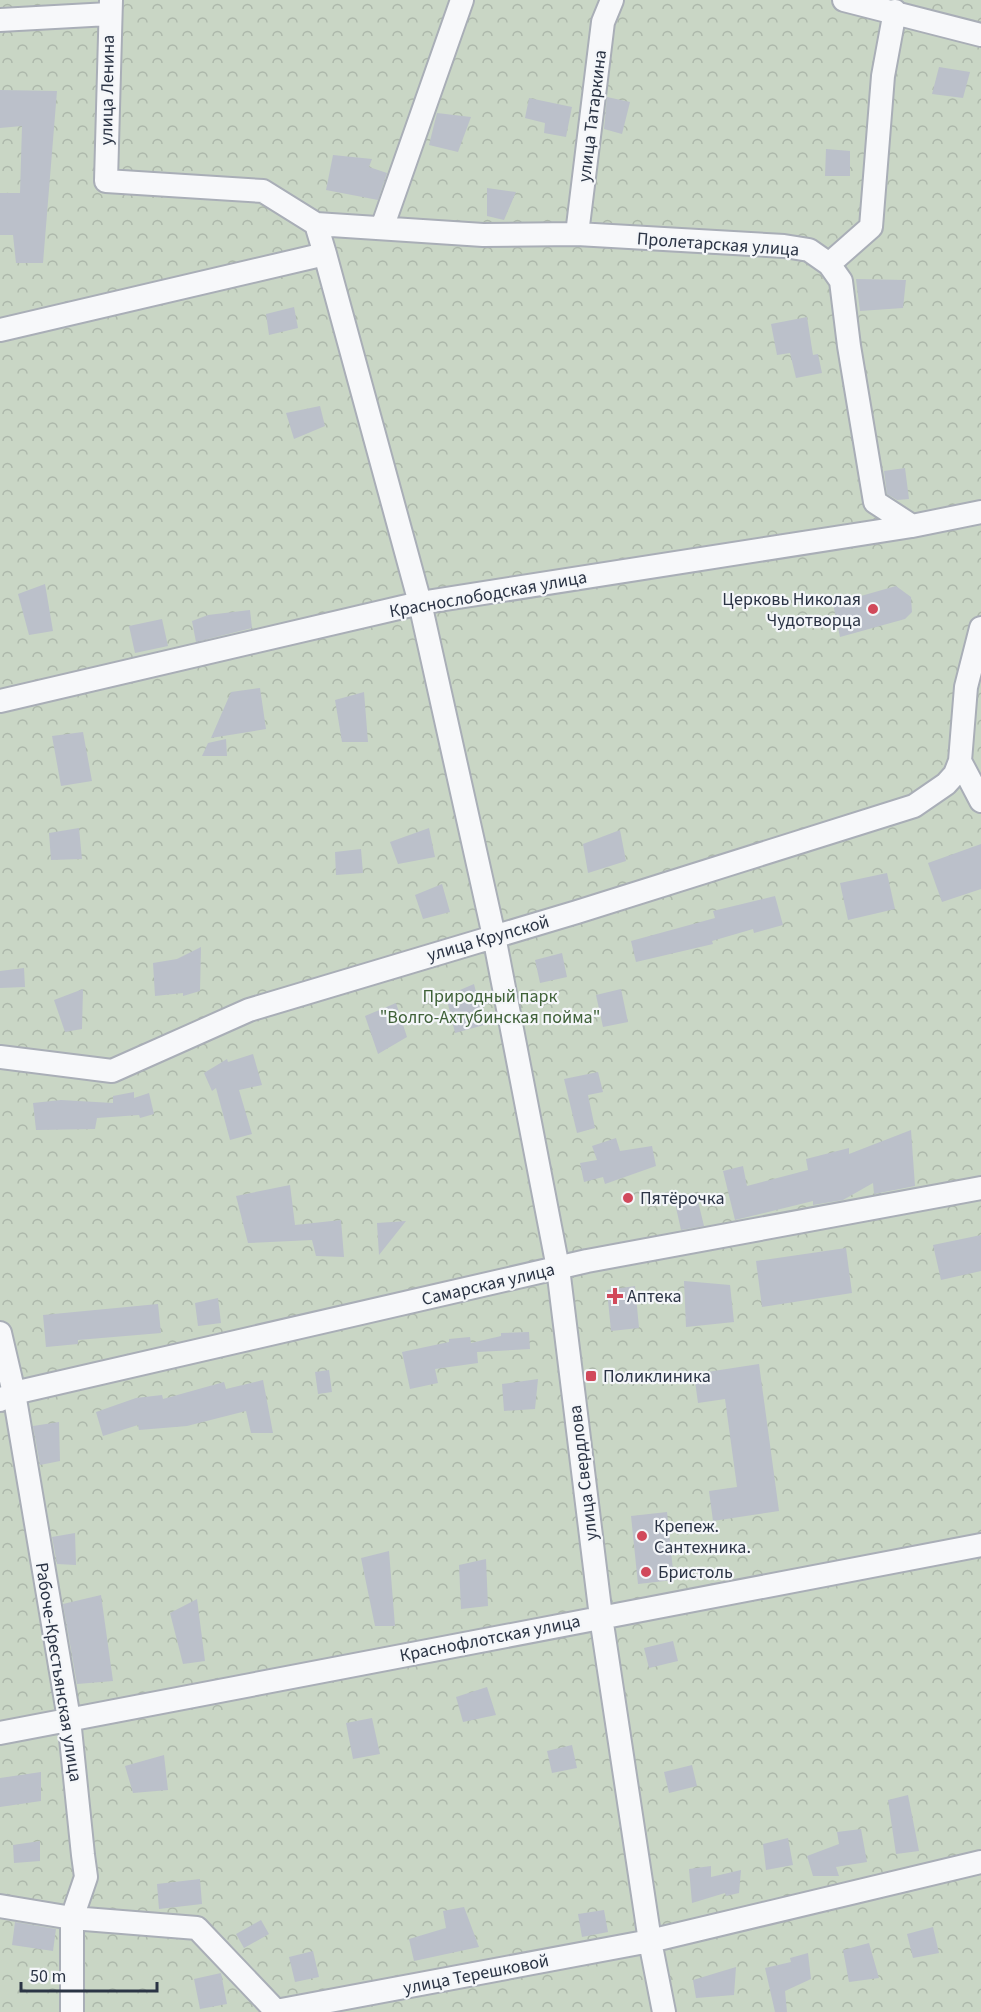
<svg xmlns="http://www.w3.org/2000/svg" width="981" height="2012" font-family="'Source Sans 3',sans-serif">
<defs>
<pattern id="park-crowns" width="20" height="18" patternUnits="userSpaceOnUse" patternTransform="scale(1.5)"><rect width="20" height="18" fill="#c9d6c5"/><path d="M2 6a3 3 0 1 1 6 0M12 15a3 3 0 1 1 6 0" fill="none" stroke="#adb8ab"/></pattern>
</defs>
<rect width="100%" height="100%" fill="#e4e7ec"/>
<path fill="url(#park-crowns)" d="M 0,0 L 981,0 L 981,2012 L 0,2012 Z"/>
<path fill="#bbc0ca" d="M 939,67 L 970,72 L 963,98 L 932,94 Z
M 0,90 L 57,91 L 43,263 L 16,263 L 13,235 L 0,235 L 0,193 L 20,193 L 22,126 L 0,128 Z
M 607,97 L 630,102 L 622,134 L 604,129 Z
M 529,98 L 572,107 L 566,137 L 544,133 L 545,123 L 525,118 Z
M 437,113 L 471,117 L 458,152 L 429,145 Z
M 826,149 L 850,151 L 850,176 L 825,176 Z
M 333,155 L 372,159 L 369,167 L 387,173 L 378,200 L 326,190 Z
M 487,188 L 516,192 L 504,220 L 487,216 Z
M 856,279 L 906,280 L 903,308 L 860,311 Z
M 294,307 L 298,328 L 269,335 L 266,314 Z
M 807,317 L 813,355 L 818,354 L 822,373 L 796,378 L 790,353 L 777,355 L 771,324 Z
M 320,406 L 325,426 L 294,439 L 286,413 Z
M 905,468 L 909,499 L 897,500 L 887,494 L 884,471 Z
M 45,584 L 53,631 L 29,635 L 18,594 Z
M 896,586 L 911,597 L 912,612 L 905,619 L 840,637 L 833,604 Z
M 250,610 L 252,628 L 196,642 L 192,621 L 208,615 Z
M 162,619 L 168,646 L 135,653 L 129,626 Z
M 260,688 L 266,729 L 211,738 L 231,692 Z
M 364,692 L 368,742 L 342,742 L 335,700 Z
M 83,732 L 92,781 L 61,786 L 52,736 Z
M 226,739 L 227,756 L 202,756 L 208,743 Z
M 79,828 L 82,859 L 51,860 L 49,833 Z
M 429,828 L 435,857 L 398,864 L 390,842 Z
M 620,830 L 626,861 L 588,873 L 583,844 Z
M 981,844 L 981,889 L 942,902 L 928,863 Z
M 361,849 L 363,873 L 336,875 L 335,852 Z
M 887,873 L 895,909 L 848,920 L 840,883 Z
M 442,884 L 450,912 L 423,919 L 415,895 Z
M 775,896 L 783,925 L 754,933 L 753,929 L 712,941 L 713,944 L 636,962 L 631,941 L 715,918 L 713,911 Z
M 201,947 L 200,991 L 183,996 L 183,993 L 155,996 L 153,963 L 177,959 Z
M 562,953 L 567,977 L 540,983 L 535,960 Z
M 24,968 L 25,987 L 0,988 L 0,971 Z
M 474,984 L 484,1025 L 455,1033 L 446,996 Z
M 83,989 L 82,1029 L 65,1032 L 54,1000 Z
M 621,989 L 628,1022 L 603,1027 L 596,995 Z
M 396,1003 L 407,1037 L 378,1054 L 365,1016 Z
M 253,1054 L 262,1085 L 239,1090 L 252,1134 L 230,1140 L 216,1088 L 212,1091 L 204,1073 L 227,1059 L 228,1062 Z
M 598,1072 L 603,1092 L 588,1095 L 595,1128 L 577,1133 L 564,1079 Z
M 134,1092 L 134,1098 L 149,1093 L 154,1114 L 140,1118 L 139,1115 L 97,1118 L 95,1129 L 36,1130 L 33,1103 L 61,1100 L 113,1103 L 113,1096 Z
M 911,1130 L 915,1186 L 874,1194 L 873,1183 L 843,1200 L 813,1205 L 813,1201 L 735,1220 L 723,1171 L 743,1166 L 747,1186 L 808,1170 L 806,1159 L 849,1148 L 849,1154 Z
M 616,1138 L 620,1151 L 652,1146 L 656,1166 L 605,1184 L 603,1177 L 584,1182 L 580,1163 L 597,1160 L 592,1146 Z
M 290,1185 L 295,1225 L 341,1220 L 344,1257 L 316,1256 L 312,1240 L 248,1243 L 236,1196 Z
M 697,1197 L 704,1226 L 681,1230 L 675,1203 Z
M 406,1221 L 379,1255 L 377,1223 Z
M 981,1235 L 981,1271 L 941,1280 L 933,1245 Z
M 846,1248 L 852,1293 L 762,1307 L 756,1261 Z
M 684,1281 L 730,1285 L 734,1322 L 686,1327 Z
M 635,1286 L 639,1328 L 611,1331 L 607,1290 Z
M 218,1298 L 221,1323 L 198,1326 L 195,1303 Z
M 158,1304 L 161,1333 L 78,1340 L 78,1344 L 46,1347 L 43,1315 Z
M 529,1332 L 530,1349 L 477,1352 L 478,1363 L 435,1369 L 438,1383 L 410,1389 L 402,1352 L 449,1342 L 449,1339 L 470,1337 L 471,1343 L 501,1336 L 501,1333 Z
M 759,1364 L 779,1511 L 713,1521 L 709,1491 L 737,1487 L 725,1399 L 698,1403 L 694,1374 Z
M 329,1370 L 332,1392 L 318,1394 L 315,1372 Z
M 538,1379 L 535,1409 L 504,1411 L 502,1384 Z
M 263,1380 L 273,1433 L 251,1433 L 246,1411 L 187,1426 L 139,1430 L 138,1425 L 103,1436 L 96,1412 L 136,1398 L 162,1395 L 163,1399 L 224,1382 L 226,1389 Z
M 59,1422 L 60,1461 L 40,1465 L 33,1426 Z
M 667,1512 L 674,1580 L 638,1584 L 631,1516 Z
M 75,1533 L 76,1565 L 57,1564 L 52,1537 Z
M 389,1551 L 395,1626 L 375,1626 L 361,1558 Z
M 486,1559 L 488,1606 L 461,1609 L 459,1565 Z
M 101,1595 L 113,1681 L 77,1684 L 63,1604 Z
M 197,1599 L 205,1661 L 183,1664 L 170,1613 Z
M 673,1641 L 678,1661 L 649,1668 L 644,1648 Z
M 487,1687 L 496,1715 L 463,1722 L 456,1697 Z
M 372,1718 L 380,1754 L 353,1759 L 346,1723 Z
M 572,1745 L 577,1768 L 552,1773 L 547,1751 Z
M 164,1755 L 168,1790 L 133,1793 L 125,1766 Z
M 692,1765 L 697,1786 L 669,1793 L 664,1772 Z
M 41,1772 L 41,1801 L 0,1807 L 0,1778 Z
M 908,1795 L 919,1851 L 896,1854 L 888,1800 Z
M 861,1829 L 867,1862 L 836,1867 L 839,1876 L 813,1876 L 807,1856 L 839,1844 L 837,1832 Z
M 788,1838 L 793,1865 L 766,1870 L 763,1844 Z
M 40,1841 L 40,1861 L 14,1863 L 13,1845 Z
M 711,1866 L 711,1877 L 741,1870 L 739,1893 L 726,1896 L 725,1893 L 692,1903 L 689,1869 Z
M 200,1879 L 202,1904 L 159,1909 L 157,1884 Z
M 464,1907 L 479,1947 L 414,1961 L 409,1939 L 446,1928 L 443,1911 Z
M 604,1910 L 608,1932 L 582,1937 L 578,1914 Z
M 261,1920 L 269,1934 L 244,1948 L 236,1934 Z
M 15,1922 L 56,1929 L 53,1951 L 12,1945 Z
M 933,1927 L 939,1953 L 913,1958 L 907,1934 Z
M 869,1943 L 879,1978 L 849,1982 L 843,1950 Z
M 313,1951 L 319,1977 L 295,1982 L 289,1957 Z
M 808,1953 L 811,1979 L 785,1991 L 787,2012 L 775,2012 L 765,1968 L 791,1962 L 790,1958 Z
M 736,1967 L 734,1995 L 696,1998 L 693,1980 Z
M 221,1973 L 227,2004 L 200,2009 L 194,1979 Z"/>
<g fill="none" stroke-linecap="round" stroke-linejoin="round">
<defs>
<path id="minor" d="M 111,0 L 106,181 L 263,191 L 316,224 L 325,254 L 420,603 L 494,936 L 558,1268 L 601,1617 L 650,1941 L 664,2012
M 844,0 L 981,35
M 0,20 L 109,14
M 316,224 L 483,235 L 577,234 L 784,246 L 809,250 L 829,264 L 841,281 L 849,346 L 875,502 L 912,526
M 382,228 L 462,0
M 577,234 L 603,22 L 612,0
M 829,264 L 871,227 L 883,76 L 895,11
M 0,330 L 325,254
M 0,701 L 420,603 L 912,526 L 981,512
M 960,761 L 981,801
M 0,1057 L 112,1071 L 249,1010 L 577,912 L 914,806 L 946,784 L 955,774 L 960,761 L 966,687 L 981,628
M 0,1333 L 14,1393 L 69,1719 L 83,1855 L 86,1877 L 72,1918 L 72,2012
M 0,1400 L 14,1393 L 587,1261 L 981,1188
M 0,1733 L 981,1545
M 0,1906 L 72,1918 L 197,1928 L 276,2011 L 650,1941 L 981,1862"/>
</defs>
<use href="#minor" stroke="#a9aeb7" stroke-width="26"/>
<use href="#minor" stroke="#f7f8fa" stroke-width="22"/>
</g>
<g fill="#d1495b" stroke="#f4f6f9" stroke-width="2">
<circle cx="873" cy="609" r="6"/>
<circle cx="628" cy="1198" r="6"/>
<path d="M612 1287h6v6h6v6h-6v6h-6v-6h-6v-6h6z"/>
<rect x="585" y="1370" width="12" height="12" rx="3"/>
<circle cx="642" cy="1536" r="6"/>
<circle cx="646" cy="1572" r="6"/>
</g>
<g text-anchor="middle" stroke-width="4.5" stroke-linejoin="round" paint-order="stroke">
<g font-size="18" fill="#2b3445" stroke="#f4f6f9">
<text transform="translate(107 90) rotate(-89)" y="6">улица Ленина</text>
<text transform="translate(592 116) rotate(-83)" y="6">улица Татаркина</text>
<text transform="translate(718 244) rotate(4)" y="6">Пролетарская улица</text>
<text transform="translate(488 594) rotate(-10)" y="6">Краснослободская улица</text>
<text transform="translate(488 938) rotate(-16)" y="6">улица Крупской</text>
<text transform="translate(488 1284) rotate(-13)" y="6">Самарская улица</text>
<text transform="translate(583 1473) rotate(-97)" y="6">улица Свердлова</text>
<text transform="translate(490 1638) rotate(-11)" y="6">Краснофлотская улица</text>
<text transform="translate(59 1672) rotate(81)" y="6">Рабоче-Крестьянская улица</text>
<text transform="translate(476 1974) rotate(-11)" y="6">улица Терешковой</text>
</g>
<g font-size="18" fill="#2b3445" stroke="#f4f6f9" text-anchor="start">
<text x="861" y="605" text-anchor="end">Церковь Николая<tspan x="861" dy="21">Чудотворца</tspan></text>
<text x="640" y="1204">Пятёрочка</text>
<text x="627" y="1302">Аптека</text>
<text x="603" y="1382">Поликлиника</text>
<text x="654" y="1532">Крепеж.<tspan x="654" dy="21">Сантехника.</tspan></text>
<text x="658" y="1578">Бристоль</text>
</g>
<g font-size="18" fill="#3f6138" stroke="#f4f6f9">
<text x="490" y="1002">Природный парк<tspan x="490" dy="21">"Волго-Ахтубинская пойма"</tspan></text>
</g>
</g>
<path d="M21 1982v9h136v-9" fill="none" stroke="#2b3445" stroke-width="3"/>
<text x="30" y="1982" font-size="18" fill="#2b3445" stroke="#f4f6f9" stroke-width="4.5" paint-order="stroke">50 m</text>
</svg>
